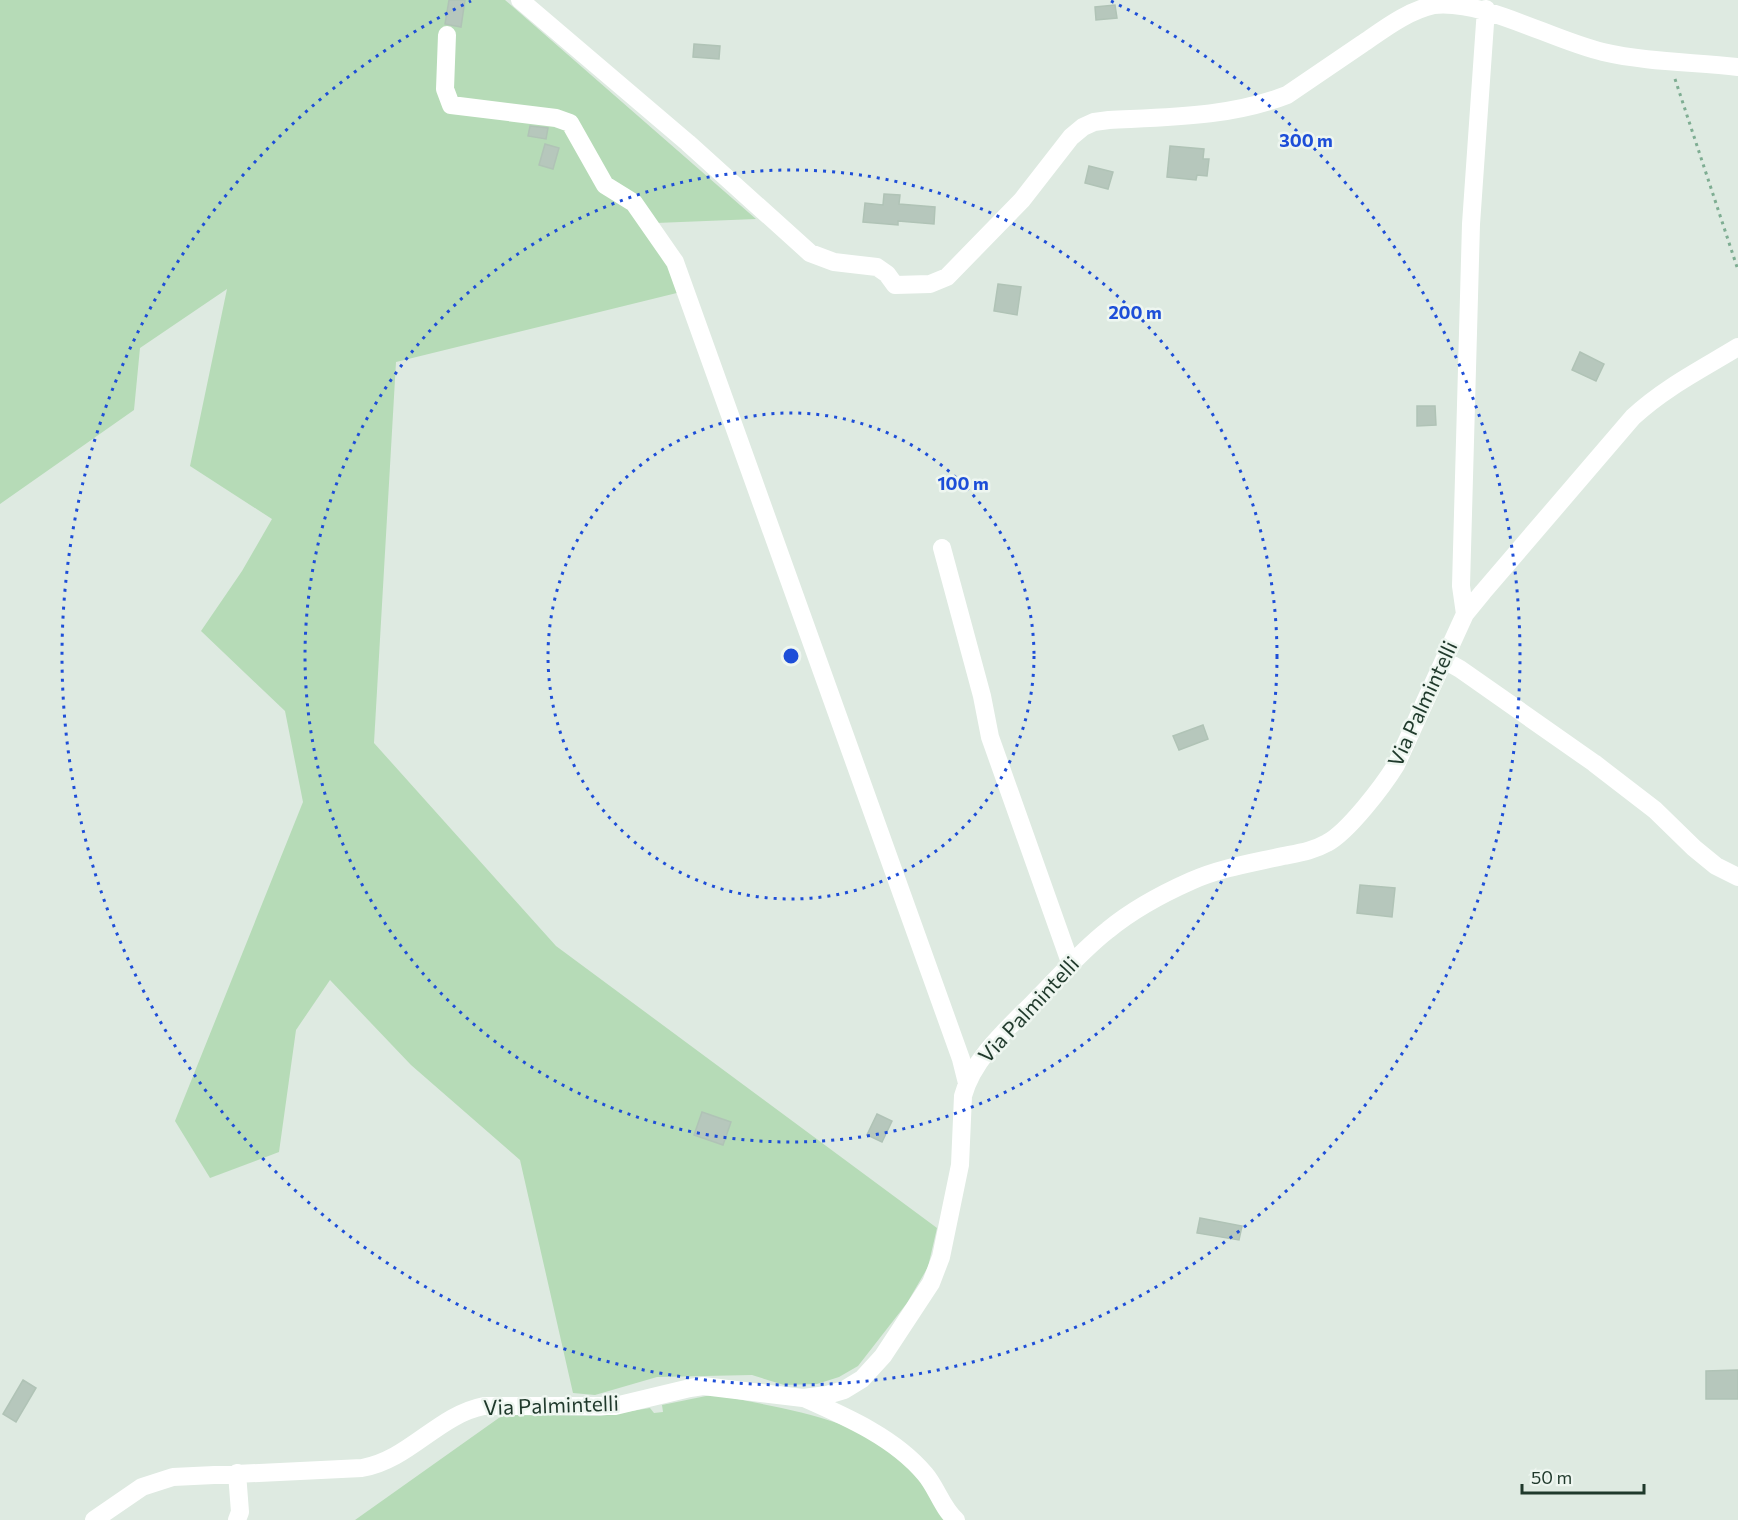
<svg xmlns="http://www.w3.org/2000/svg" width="1738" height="1520" font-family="Commissioner,sans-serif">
<rect width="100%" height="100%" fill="#deeae1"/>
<path fill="#b6dbb7" d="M 0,0 L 505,0 L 756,219 L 656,223 L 689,290 L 396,362 L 374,743 L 556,946 L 937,1228 L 928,1267 L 907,1303 L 858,1366 L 839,1377 L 817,1384 L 784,1385 L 752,1375 L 657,1377 L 595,1395 L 573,1393 L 520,1160 L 411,1065 L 330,980 L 296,1030 L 279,1152 L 210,1178 L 175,1121 L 303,802 L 285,711 L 201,631 L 242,571 L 272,519 L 190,466 L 227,289 L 140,348 L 134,410 L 0,504 Z
M 711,1395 L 724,1396 C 786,1410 859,1417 906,1464 C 923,1480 934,1501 947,1520 L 355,1520 L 503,1415 L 601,1416 L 650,1408 L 654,1413 L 663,1412 L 662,1405 Z"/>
<path fill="#b6c7bc" stroke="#b0c3b6" stroke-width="1.5" d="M 449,0 L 465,0 L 461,27 L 445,24 Z
M 1115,5 L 1117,18 L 1096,20 L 1095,7 Z
M 694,44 L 720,46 L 719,59 L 693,57 Z
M 530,126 L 548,128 L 546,139 L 528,136 Z
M 545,144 L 559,148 L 553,169 L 539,165 Z
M 1170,146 L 1204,149 L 1203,159 L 1209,159 L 1207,176 L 1197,175 L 1196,180 L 1167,177 Z
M 1089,166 L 1113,172 L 1108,189 L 1085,183 Z
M 884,194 L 900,195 L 899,204 L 935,207 L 934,224 L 898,221 L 898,225 L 863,222 L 865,203 L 883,205 Z
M 998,284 L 1021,287 L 1017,315 L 994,311 Z
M 1580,352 L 1604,364 L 1596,381 L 1572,370 Z
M 1417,406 L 1435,406 L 1436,425 L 1417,426 Z
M 1203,725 L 1208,739 L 1179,750 L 1173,736 Z
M 1360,885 L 1395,888 L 1392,917 L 1357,913 Z
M 702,1112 L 731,1122 L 723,1145 L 694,1135 Z
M 877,1114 L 892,1121 L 882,1142 L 867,1135 Z
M 1200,1218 L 1242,1226 L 1239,1240 L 1197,1233 Z
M 1738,1370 L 1738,1399 L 1706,1399 L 1706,1371 Z
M 23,1380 L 36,1388 L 16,1422 L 3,1414 Z"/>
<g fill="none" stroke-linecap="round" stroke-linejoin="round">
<path stroke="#7ead92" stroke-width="3" stroke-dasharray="3 4.5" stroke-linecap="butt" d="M 1675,79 L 1738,270"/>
<path stroke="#fff" stroke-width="18" d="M 520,0 L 688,143 L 810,253 L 834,262 L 877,267 L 887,274 L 895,285 L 930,284 L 947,277 L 1022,200 L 1071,137 L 1083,127 L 1094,122 L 1109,120 C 1170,117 1230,117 1287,95 C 1312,78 1337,61 1362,44 C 1384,29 1407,11 1434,5 C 1486,0 1551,40 1603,52 C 1646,62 1693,62 1738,67
M 447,35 L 445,89 L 451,105 L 556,118 L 570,123 L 605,185 L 634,203 L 675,262 L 961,1059 L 967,1083
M 942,548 L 982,696 L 990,737 L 1071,965
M 1465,614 L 1461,586 L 1471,224 L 1486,9
M 1444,660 L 1460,669 L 1594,763 L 1655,810 L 1694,848 L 1716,866 L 1738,877
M 804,1398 C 847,1417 895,1438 925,1474 C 937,1488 942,1508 956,1520
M 237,1473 L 240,1512 L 237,1520
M 94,1520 L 142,1487 L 173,1477 L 362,1468 C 409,1460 438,1415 484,1406 L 615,1406 L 690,1388 L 703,1386 L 803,1398 L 827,1395 L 844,1390 L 862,1379 L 883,1356 L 931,1283 L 941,1257 L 960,1165 L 963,1096 C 973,1059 1006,1030 1033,1003 C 1058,978 1081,951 1108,930 C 1131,911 1164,893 1191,881 C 1220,868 1252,863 1283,856 C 1298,853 1313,851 1327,843 C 1348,832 1383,786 1396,765 L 1465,614 L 1483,592 L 1633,417 C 1664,388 1702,369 1738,347"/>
</g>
<g fill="none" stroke="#1d4ed8" stroke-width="3" stroke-dasharray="3 6">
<circle cx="791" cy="656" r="243"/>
<circle cx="791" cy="656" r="486"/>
<path d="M1111 1A729 729 0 1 1 471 1"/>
</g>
<g text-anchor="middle" stroke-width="5" stroke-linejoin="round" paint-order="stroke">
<g font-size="21" fill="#1f392b" stroke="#eef6f0">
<text transform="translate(1423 704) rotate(-65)" y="7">Via Palmintelli</text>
<text transform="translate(1029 1010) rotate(-47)" y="7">Via Palmintelli</text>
<text transform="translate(551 1406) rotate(-2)" y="7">Via Palmintelli</text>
</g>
</g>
<circle cx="791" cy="656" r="9" fill="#1d4ed8" stroke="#eef6f0" stroke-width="3"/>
<g font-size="18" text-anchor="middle" font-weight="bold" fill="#1d4ed8" stroke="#eef6f0" stroke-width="5" stroke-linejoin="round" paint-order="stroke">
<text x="1306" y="147">300 m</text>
<text x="1135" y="319">200 m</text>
<text x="963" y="490">100 m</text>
</g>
<path d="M1522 1484v9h122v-9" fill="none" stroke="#1f392b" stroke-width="3"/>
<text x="1531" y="1484" font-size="18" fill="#1f392b" stroke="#eef6f0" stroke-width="4.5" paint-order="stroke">50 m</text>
</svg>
